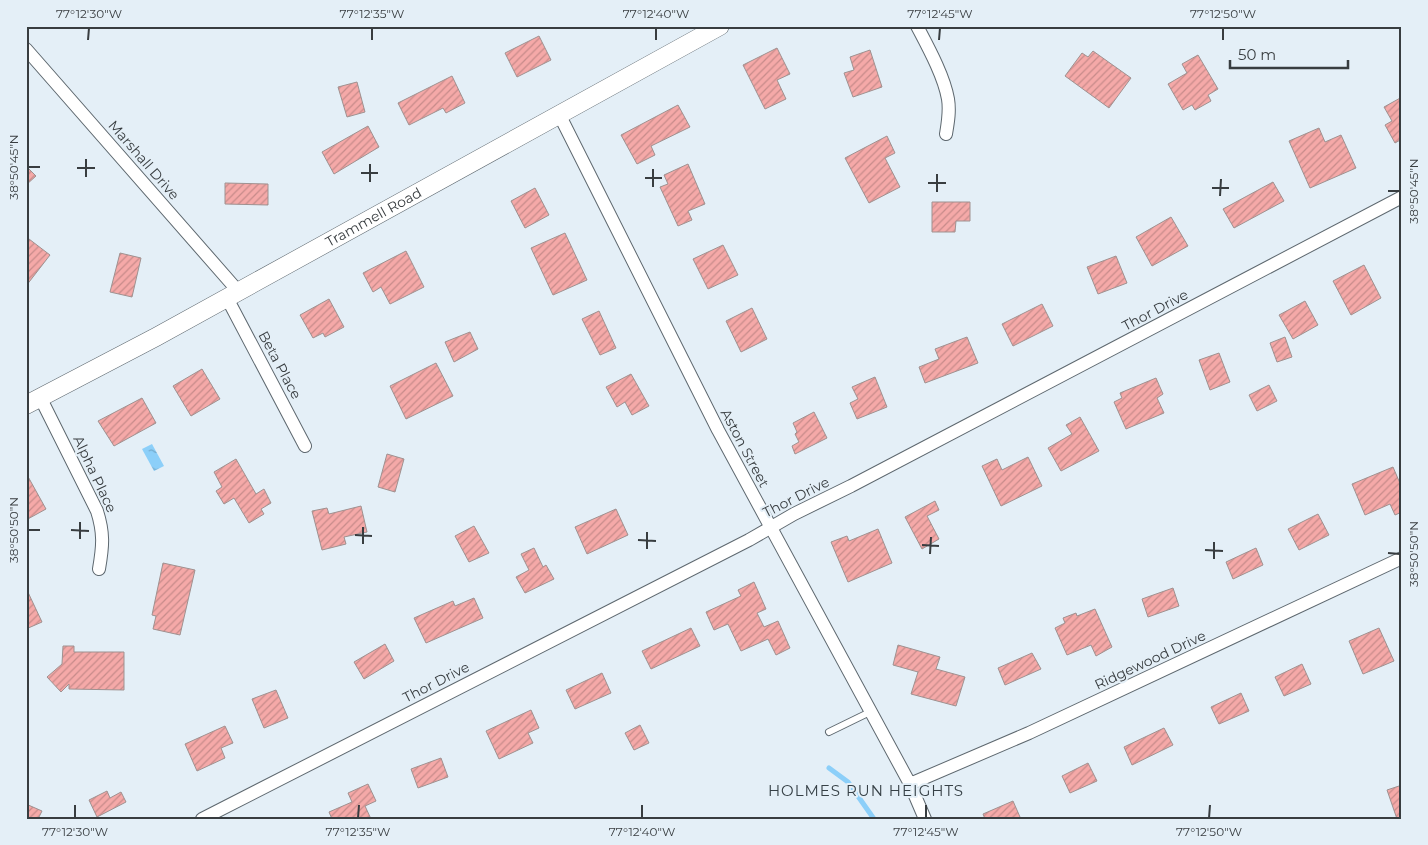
<svg xmlns="http://www.w3.org/2000/svg" width="1428" height="845" font-family="Montserrat,sans-serif">
<defs>
<pattern id="water-ripples" width="26" height="14" patternUnits="userSpaceOnUse" patternTransform="scale(1.25)"><rect width="26" height="14" fill="#8ccff9"/><path d="M2 4q2-2 4 0t4 0M15 11q2-2 4 0t4 0" fill="none" stroke="#73a9cb"/></pattern>
<pattern id="building-hatch" width="6" height="6" patternUnits="userSpaceOnUse" patternTransform="scale(1.25)"><rect width="6" height="6" fill="#f5a9a8"/><path d="M-1 1l2-2M0 6l6-6M5 7l2-2" fill="none" stroke="#c78b8a"/></pattern>
</defs>
<rect width="100%" height="100%" fill="#e4eff7"/>
<path fill="url(#water-ripples)" d="M 152,444 L 164,466 L 154,471 L 142,449 Z"/>
<g fill="none" stroke-linecap="round" stroke-linejoin="round">
<path stroke="#8ccff9" stroke-width="5" d="M 829,768 L 848,782 L 874,819"/>
</g>
<path fill="url(#building-hatch)" stroke="#9f9190" d="M 539,36 L 551,60 L 517,77 L 505,53 Z
M 777,48 L 790,74 L 777,80 L 786,99 L 765,109 L 743,65 Z
M 870,50 L 882,87 L 853,97 L 844,73 L 854,70 L 850,57 Z
M 1093,51 L 1131,78 L 1109,108 L 1065,76 L 1082,53 L 1088,57 Z
M 1198,55 L 1218,89 L 1208,95 L 1211,101 L 1195,110 L 1192,105 L 1183,110 L 1168,84 L 1187,73 L 1182,64 Z
M 452,76 L 465,103 L 446,113 L 443,108 L 409,125 L 398,103 Z
M 357,82 L 365,112 L 347,117 L 338,87 Z
M 1402,97 L 1402,139 L 1395,143 L 1385,125 L 1392,121 L 1384,107 Z
M 678,105 L 690,127 L 651,146 L 655,155 L 637,164 L 621,135 Z
M 368,126 L 379,147 L 334,174 L 322,152 Z
M 1319,128 L 1325,142 L 1341,135 L 1356,168 L 1310,188 L 1289,141 Z
M 887,136 L 895,153 L 885,158 L 900,187 L 869,203 L 845,158 Z
M 688,164 L 705,204 L 688,211 L 692,220 L 678,226 L 660,187 L 668,184 L 664,175 Z
M 26,166 L 36,176 L 26,185 Z
M 1273,182 L 1284,201 L 1234,228 L 1223,209 Z
M 225,183 L 268,184 L 268,205 L 225,204 Z
M 535,188 L 549,215 L 525,228 L 511,201 Z
M 932,202 L 970,202 L 970,221 L 956,221 L 955,232 L 932,232 Z
M 1171,217 L 1188,246 L 1152,266 L 1136,237 Z
M 565,233 L 587,280 L 553,295 L 531,248 Z
M 29,239 L 50,255 L 26,286 L 26,242 Z
M 723,245 L 738,275 L 708,289 L 693,259 Z
M 406,251 L 424,287 L 390,304 L 381,287 L 373,292 L 363,273 Z
M 120,253 L 141,258 L 132,297 L 110,292 Z
M 1116,256 L 1127,283 L 1098,294 L 1087,267 Z
M 1364,265 L 1381,298 L 1351,315 L 1333,281 Z
M 329,299 L 344,327 L 325,337 L 323,333 L 313,338 L 300,315 Z
M 1305,301 L 1318,325 L 1293,339 L 1279,315 Z
M 1042,304 L 1053,326 L 1013,346 L 1002,324 Z
M 752,308 L 767,339 L 741,352 L 726,321 Z
M 599,311 L 616,348 L 600,355 L 582,319 Z
M 470,332 L 478,349 L 454,362 L 445,342 Z
M 967,337 L 978,363 L 925,383 L 919,367 L 939,359 L 935,349 Z
M 1285,337 L 1292,357 L 1277,362 L 1270,343 Z
M 1219,353 L 1230,382 L 1210,390 L 1199,360 Z
M 436,363 L 453,396 L 406,419 L 390,386 Z
M 202,369 L 220,399 L 191,416 L 173,386 Z
M 631,374 L 649,406 L 632,415 L 625,402 L 617,407 L 606,387 Z
M 875,377 L 887,407 L 857,419 L 850,403 L 858,399 L 852,387 Z
M 1156,378 L 1163,394 L 1157,398 L 1164,413 L 1126,429 L 1114,402 L 1122,398 L 1120,393 Z
M 1269,385 L 1277,401 L 1257,411 L 1249,395 Z
M 142,398 L 156,423 L 114,446 L 98,421 Z
M 814,412 L 827,438 L 795,454 L 792,446 L 799,442 L 795,434 L 797,432 L 793,423 Z
M 1080,417 L 1099,451 L 1061,471 L 1048,448 L 1072,434 L 1066,425 Z
M 387,454 L 404,459 L 395,492 L 378,487 Z
M 1028,457 L 1042,486 L 1001,506 L 982,466 L 997,459 L 1002,470 Z
M 236,459 L 256,494 L 264,489 L 271,503 L 261,509 L 264,514 L 249,523 L 234,498 L 224,504 L 216,491 L 222,487 L 214,472 Z
M 1393,467 L 1402,488 L 1402,512 L 1395,515 L 1390,504 L 1365,515 L 1352,484 Z
M 26,473 L 46,509 L 26,520 Z
M 935,501 L 939,510 L 927,516 L 939,539 L 922,549 L 905,517 Z
M 361,506 L 367,532 L 344,537 L 346,544 L 322,550 L 312,511 L 327,508 L 329,514 Z
M 616,509 L 628,535 L 587,554 L 575,527 Z
M 1318,514 L 1329,535 L 1299,550 L 1288,529 Z
M 474,526 L 489,553 L 469,562 L 455,536 Z
M 878,529 L 892,563 L 848,582 L 831,542 L 847,536 L 849,541 Z
M 534,548 L 543,567 L 546,565 L 554,579 L 525,593 L 516,577 L 529,570 L 521,554 Z
M 1256,548 L 1263,565 L 1233,579 L 1226,562 Z
M 163,563 L 195,570 L 180,635 L 153,629 L 156,616 L 152,615 Z
M 754,582 L 766,609 L 757,613 L 764,627 L 778,621 L 790,648 L 776,655 L 768,639 L 741,651 L 728,624 L 714,630 L 706,612 L 741,596 L 738,590 Z
M 26,588 L 42,622 L 26,629 Z
M 1173,588 L 1179,606 L 1148,617 L 1142,599 Z
M 474,598 L 483,618 L 426,643 L 414,618 L 453,601 L 455,606 Z
M 1095,609 L 1112,647 L 1096,656 L 1091,645 L 1067,655 L 1055,628 L 1065,623 L 1063,618 L 1076,613 L 1077,616 Z
M 691,628 L 700,646 L 651,669 L 642,651 Z
M 1379,628 L 1394,661 L 1363,674 L 1349,641 Z
M 385,644 L 394,661 L 364,679 L 354,662 Z
M 898,645 L 940,657 L 936,669 L 965,677 L 956,706 L 911,694 L 918,672 L 893,665 Z
M 63,646 L 74,646 L 74,652 L 124,652 L 124,690 L 69,689 L 69,684 L 61,692 L 47,677 L 62,664 Z
M 1032,653 L 1041,669 L 1005,685 L 998,668 Z
M 1302,664 L 1311,684 L 1284,696 L 1275,677 Z
M 602,673 L 611,693 L 575,709 L 566,690 Z
M 276,690 L 288,718 L 264,728 L 252,699 Z
M 1241,693 L 1249,711 L 1219,724 L 1211,707 Z
M 531,710 L 539,728 L 528,733 L 533,743 L 499,759 L 486,731 Z
M 640,725 L 649,743 L 634,750 L 625,733 Z
M 225,726 L 233,743 L 221,748 L 225,758 L 197,771 L 185,744 Z
M 1164,728 L 1173,745 L 1132,765 L 1124,747 Z
M 441,758 L 448,777 L 418,788 L 411,769 Z
M 1088,763 L 1097,781 L 1070,793 L 1062,776 Z
M 368,784 L 376,801 L 365,806 L 371,819 L 332,819 L 329,812 L 352,802 L 348,793 Z
M 1402,785 L 1402,819 L 1397,819 L 1387,790 Z
M 107,791 L 110,798 L 121,792 L 126,802 L 97,817 L 89,800 Z
M 1013,801 L 1020,817 L 1016,819 L 985,819 L 983,814 Z
M 26,804 L 42,811 L 38,819 L 26,819 Z"/>
<g fill="none" stroke-linecap="round" stroke-linejoin="round">
<defs>
<path id="lane" d="M 829,732 L 870,712"/>
<path id="street" d="M 917,26 C 928,47 944,76 948,99 C 950,111 948,122 946,134
M 26,49 L 238,291
M 559,114 L 718,430 L 910,784 L 925,819
M 227,298 L 305,446
M 40,397 L 97,511 C 104,533 103,546 99,569
M 910,784 L 1029,733 L 1402,558
M 202,819 L 749,540 L 794,514 L 851,486 L 1402,197"/>
<g id="secondary">
<path id="s1" d="M 26,405 L 156,337 L 720,26"/>
</g>
</defs>
<use href="#lane" stroke="#5e686f" stroke-width="8"/>
<use href="#street" stroke="#5e686f" stroke-width="14"/>
<use href="#secondary" stroke="#5e686f" stroke-width="19"/>
<use href="#lane" stroke="#fff" stroke-width="6"/>
<use href="#street" stroke="#fff" stroke-width="12"/>
<use href="#secondary" stroke="#fff" stroke-width="18"/>
</g>
<path fill="none" stroke="#383d40" stroke-width="2" d="M 88,40 L 89,28M 372,40 L 372,28M 656,40 L 656,28M 939,40 L 940,28M 1223,40 L 1223,28M 28,167 L 40,167M 77,168 L 95,168M 361,173 L 378,173M 86,177 L 86,159M 645,178 L 662,178M 370,182 L 370,164M 928,183 L 946,183M 653,187 L 653,169M 1212,188 L 1229,188M 1388,191 L 1400,191M 937,192 L 937,174M 1220,196 L 1221,179M 28,530 L 40,530M 71,530 L 89,531M 355,535 L 372,536M 80,539 L 80,522M 638,540 L 656,541M 363,544 L 363,527M 922,545 L 939,546M 647,549 L 647,532M 1205,550 L 1223,551M 1388,553 L 1400,554M 930,554 L 931,537M 1214,559 L 1214,542M 75,818 L 75,805M 358,818 L 359,805M 642,818 L 642,805M 926,818 L 926,805M 1209,818 L 1210,805"/>
<g text-anchor="middle" stroke-width="4" stroke-linejoin="round" paint-order="stroke">
<g font-size="14" fill="#383d40" stroke="#e4eff7">
<text transform="translate(144 160) rotate(49)" y="5">Marshall Drive</text>
<text dy="5" stroke="none"><textPath href="#s1" startOffset="395">Trammell Road</textPath></text>
<text transform="translate(1155 310) rotate(-28)" y="5">Thor Drive</text>
<text transform="translate(280 365) rotate(62)" y="5">Beta Place</text>
<text transform="translate(745 448) rotate(62)" y="5">Aston Street</text>
<text transform="translate(95 474) rotate(65)" y="5">Alpha Place</text>
<text transform="translate(796 497) rotate(-27)" y="5">Thor Drive</text>
<text transform="translate(1150 660) rotate(-25)" y="5">Ridgewood Drive</text>
<text transform="translate(436 682) rotate(-27)" y="5">Thor Drive</text>
</g>
<g font-size="15" letter-spacing="1" fill="#364046" stroke="#e4eff7">
<text x="866" y="796">HOLMES RUN HEIGHTS</text>
</g>
</g>
<rect width="1428" height="845" fill="none" stroke="#e4eff7" stroke-width="55"/>
<path d="M1230 60v8h118v-8" fill="none" stroke="#383d40" stroke-width="2.5"/>
<text x="1238" y="60" font-size="15" fill="#383d40" stroke="#e4eff7" stroke-width="4" paint-order="stroke">50 m</text>
<rect x="28" y="28" width="1372" height="790" fill="none" stroke="#383d40" stroke-width="2"/>
<g font-size="12" text-anchor="middle" fill="#383d40">
<text x="89" y="18">77°12'30"W</text>
<text x="372" y="18">77°12'35"W</text>
<text x="656" y="18">77°12'40"W</text>
<text x="940" y="18">77°12'45"W</text>
<text x="1223" y="18">77°12'50"W</text>
<text transform="translate(14 167) rotate(-90)" y="4">38°50'45"N</text>
<text transform="translate(1414 191) rotate(-90)" y="4">38°50'45"N</text>
<text transform="translate(14 530) rotate(-90)" y="4">38°50'50"N</text>
<text transform="translate(1414 554) rotate(-90)" y="4">38°50'50"N</text>
<text x="75" y="836">77°12'30"W</text>
<text x="358" y="836">77°12'35"W</text>
<text x="642" y="836">77°12'40"W</text>
<text x="926" y="836">77°12'45"W</text>
<text x="1209" y="836">77°12'50"W</text>
</g>
</svg>
